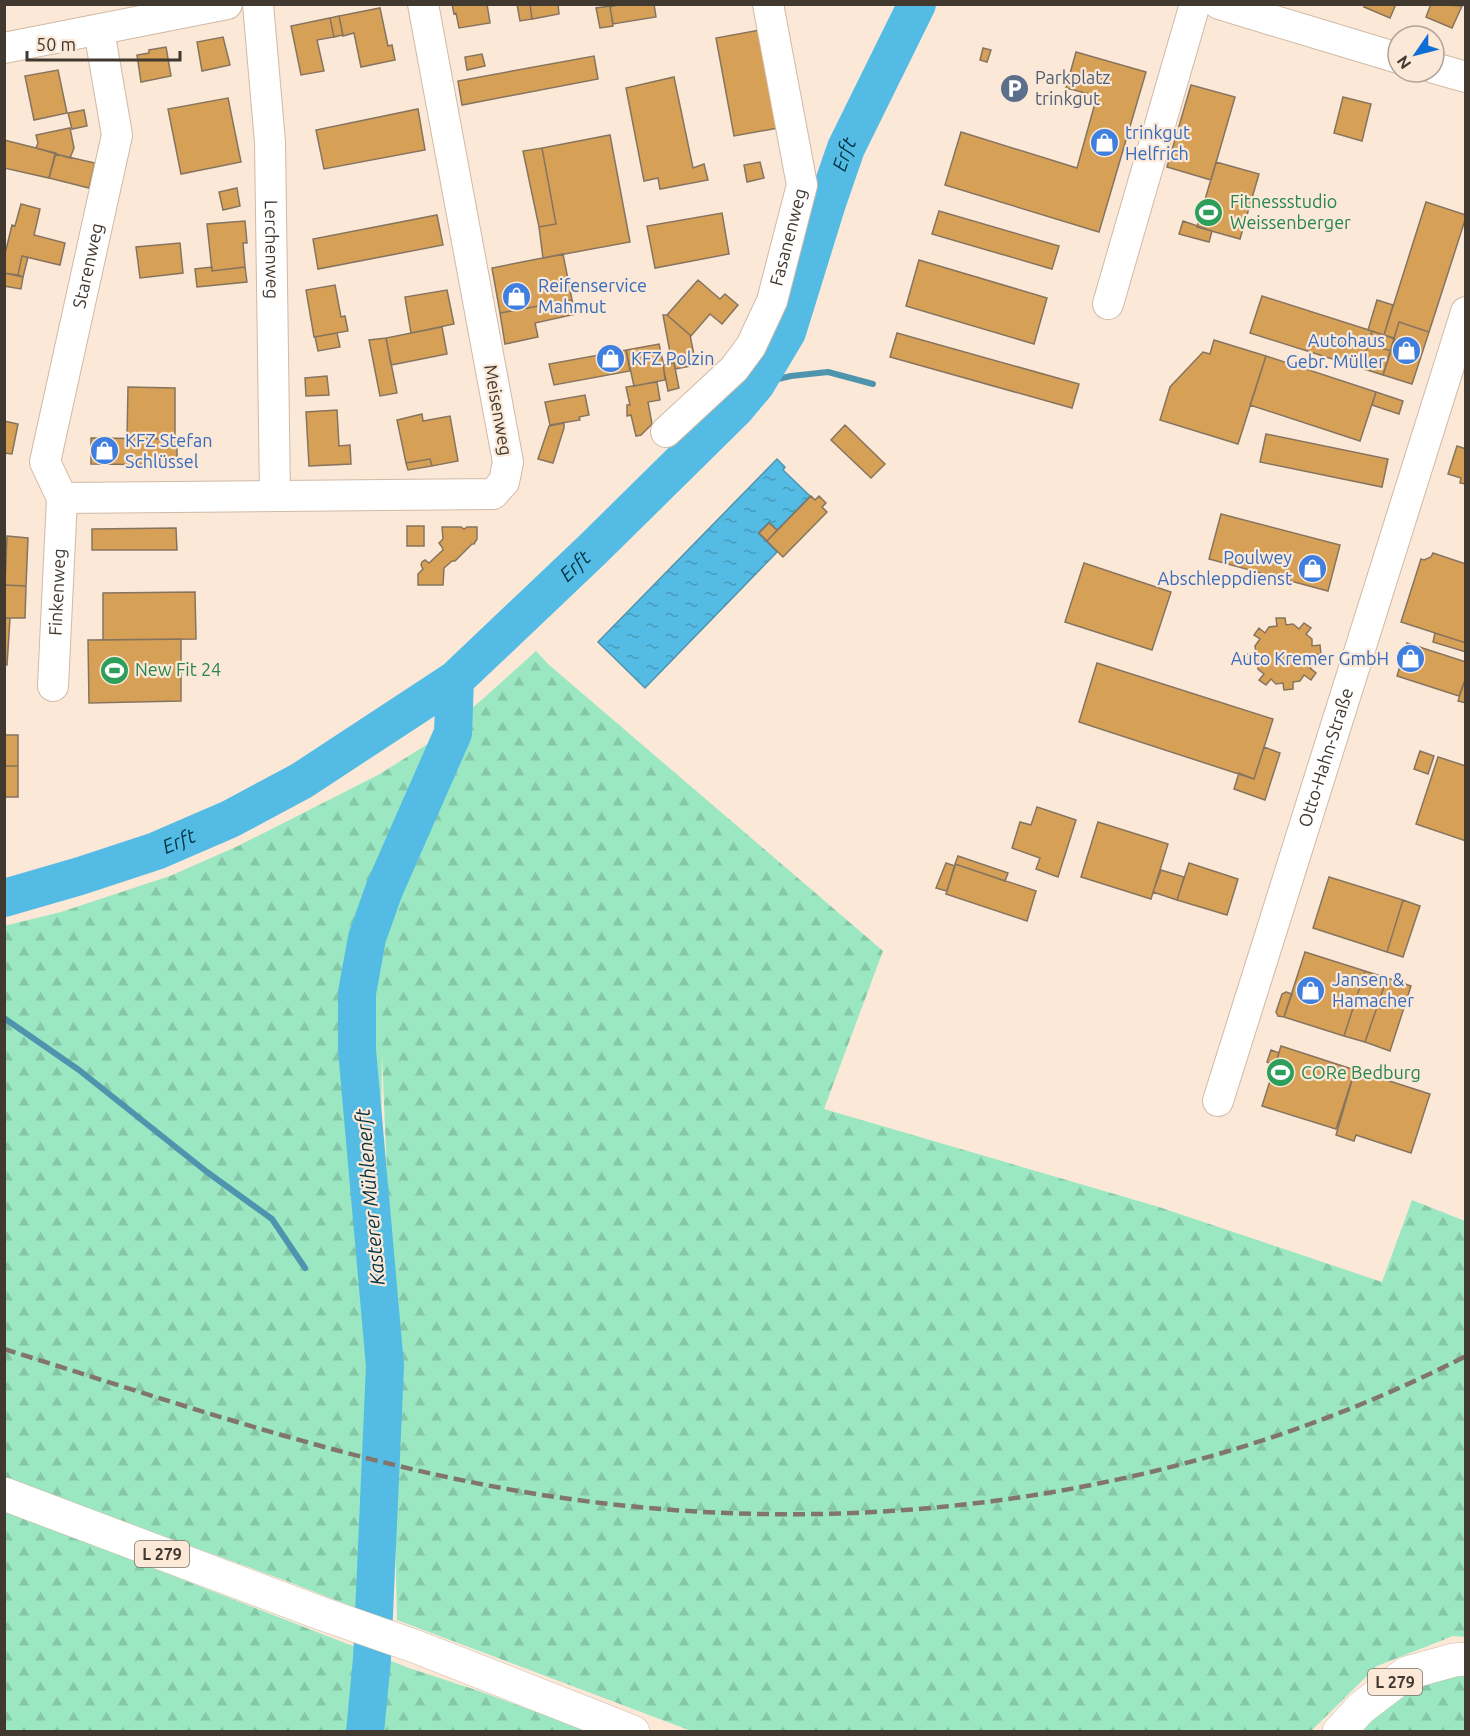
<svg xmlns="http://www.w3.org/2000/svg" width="1470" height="1736" font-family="Ubuntu,sans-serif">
<defs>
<pattern id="forest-firs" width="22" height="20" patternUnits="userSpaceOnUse" patternTransform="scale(1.5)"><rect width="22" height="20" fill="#9ae7c2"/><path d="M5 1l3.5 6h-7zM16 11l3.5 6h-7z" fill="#86c7a7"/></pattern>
<pattern id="water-ripples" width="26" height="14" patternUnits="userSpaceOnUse" patternTransform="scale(1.5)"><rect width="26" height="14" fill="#54bce4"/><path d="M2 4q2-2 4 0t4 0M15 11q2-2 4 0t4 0" fill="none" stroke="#479ab9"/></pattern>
</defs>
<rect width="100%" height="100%" fill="#fbe8d7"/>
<path fill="url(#forest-firs)" d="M 536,651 L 548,664 L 883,951 L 824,1109 L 1159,1207 L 1382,1282 L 1412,1200 L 1465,1221 L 1465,1637 L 1453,1636 L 1377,1666 L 1311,1731 L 694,1732 L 397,1620 L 394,1473 L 395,1372 L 382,1054 L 378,1368 L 369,1613 L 284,1580 L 5,1479 L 4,926 L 61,912 L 170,876 L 238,846 L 378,775 L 431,742 L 484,698 Z
M 4,1510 L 409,1668 L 479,1691 L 588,1731 L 5,1731 Z
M 1465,1674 L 1465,1731 L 1360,1732 C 1381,1711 1400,1693 1429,1683 C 1440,1678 1453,1677 1465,1674 Z"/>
<path fill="url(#water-ripples)" stroke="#4e94ae" stroke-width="1.5" d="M 777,459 L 785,467 L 783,470 L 810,496 L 777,530 L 769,522 L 758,533 L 777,552 L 645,688 L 598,642 Z"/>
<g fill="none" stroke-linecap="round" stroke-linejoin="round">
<path stroke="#4e94ae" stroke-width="6" d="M 756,384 L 791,376 L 828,372 L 873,384
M 4,1018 L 79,1070 L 207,1172 L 272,1219 L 305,1268"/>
<g stroke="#54bce4" stroke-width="38">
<path id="s1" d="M 4,898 L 80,876 L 156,851 L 230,819 L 301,781 L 455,680 L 593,549 L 735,409 L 756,384 L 787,332 L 827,203 L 846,148 L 917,4"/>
<path d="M 365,1732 L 372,1659 L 385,1366 L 357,1050 L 357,993 L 367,938 L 384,890 L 453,733 L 455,680"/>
</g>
</g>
<path fill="#d7a057" stroke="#86745f" stroke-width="1.5" d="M 452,4 L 487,4 L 490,23 L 459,28 L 456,13 L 454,14 Z
M 517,4 L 530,4 L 532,19 L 520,21 Z
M 530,4 L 558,4 L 559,14 L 532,19 Z
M 620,4 L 654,4 L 656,17 L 613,24 L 610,7 Z
M 1364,4 L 1396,4 L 1390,18 L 1364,7 Z
M 1431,4 L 1462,6 L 1452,28 L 1426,17 Z
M 610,6 L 613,26 L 600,28 L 596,8 Z
M 380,8 L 388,46 L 392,45 L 395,60 L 361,67 L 354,33 L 343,36 L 339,16 Z
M 339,16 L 343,35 L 334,37 L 330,18 Z
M 330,18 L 334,37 L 317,40 L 324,71 L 301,75 L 291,26 Z
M 766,29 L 784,127 L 734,136 L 716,38 Z
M 223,37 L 230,65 L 202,71 L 197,42 Z
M 166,47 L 171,76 L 141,82 L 137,55 L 149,53 L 149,50 Z
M 983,48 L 991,50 L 987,62 L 980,60 Z
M 1076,52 L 1146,72 L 1099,232 L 945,185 L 961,132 L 1077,168 L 1097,96 L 1066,88 Z
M 482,54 L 485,66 L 467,70 L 465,57 Z
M 594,56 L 598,79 L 462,105 L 458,81 Z
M 58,70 L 67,113 L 34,120 L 25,76 Z
M 674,77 L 693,168 L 704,164 L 708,180 L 660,189 L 658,178 L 644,181 L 626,88 Z
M 1191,85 L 1235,97 L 1211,180 L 1167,167 Z
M 1343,97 L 1371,104 L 1362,141 L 1334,133 Z
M 228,98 L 241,162 L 181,174 L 168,109 Z
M 418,109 L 425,150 L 324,169 L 316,130 Z
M 84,110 L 87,126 L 72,129 L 68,113 Z
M 70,128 L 74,148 L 70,158 L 36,148 L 38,143 L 36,135 Z
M 610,135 L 630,242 L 543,258 L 539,227 L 556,224 L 542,148 Z
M 4,140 L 56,153 L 49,178 L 4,168 Z
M 542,148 L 556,224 L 539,227 L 523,151 Z
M 55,154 L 95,163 L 89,188 L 49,178 Z
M 760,162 L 764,178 L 747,182 L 744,165 Z
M 1216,162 L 1259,174 L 1240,239 L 1197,227 Z
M 237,188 L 240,206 L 223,210 L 219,192 Z
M 1426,202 L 1466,215 L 1466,217 L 1429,332 L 1399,322 L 1394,338 L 1384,335 Z
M 21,204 L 40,209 L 34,235 L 65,243 L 60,265 L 22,256 L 18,275 L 4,273 L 4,258 L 12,225 L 15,226 Z
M 939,211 L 1059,246 L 1052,269 L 932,234 Z
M 722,213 L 729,254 L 655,268 L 647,226 Z
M 437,215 L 443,245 L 318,269 L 313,239 Z
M 245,221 L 247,243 L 243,243 L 245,267 L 212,271 L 207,224 Z
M 1183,221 L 1212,231 L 1209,242 L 1179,234 Z
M 180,243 L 183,273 L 140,278 L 136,247 Z
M 563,254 L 572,300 L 500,313 L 492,268 Z
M 22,256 L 28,257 L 23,277 L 18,275 Z
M 919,260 L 1047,298 L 1034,344 L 906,306 Z
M 212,267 L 212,271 L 245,267 L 247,282 L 197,287 L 195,269 Z
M 4,273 L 23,277 L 21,289 L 4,286 Z
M 698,280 L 720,299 L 725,294 L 738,305 L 722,324 L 710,314 L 691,336 L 667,315 Z
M 335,285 L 341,317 L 345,316 L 348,331 L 314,337 L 306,290 Z
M 447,290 L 454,324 L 411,333 L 405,297 Z
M 1262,296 L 1372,331 L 1361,368 L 1250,333 Z
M 572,300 L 576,314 L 535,323 L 538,337 L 505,344 L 500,313 Z
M 1377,300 L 1393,305 L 1384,335 L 1368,330 Z
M 663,315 L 667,315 L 690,335 L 696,365 L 675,369 L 674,363 L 672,363 Z
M 1399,322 L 1429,332 L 1412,384 L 1383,375 Z
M 442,327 L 447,354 L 391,365 L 386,338 Z
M 1372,331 L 1395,339 L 1391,351 L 1368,344 Z
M 337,333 L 340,347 L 318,351 L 315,337 Z
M 897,333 L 1079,384 L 1072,408 L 890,357 Z
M 386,338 L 397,393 L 380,396 L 369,340 Z
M 1214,340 L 1266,356 L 1238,444 L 1160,420 L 1170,387 L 1203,352 L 1210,354 Z
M 659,344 L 663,362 L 665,380 L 634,386 L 626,350 Z
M 1368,344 L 1391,351 L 1383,375 L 1361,368 Z
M 626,350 L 630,371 L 554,385 L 549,364 Z
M 1266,356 L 1376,392 L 1360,441 L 1250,405 Z
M 674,363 L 679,388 L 668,391 L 663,365 Z
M 327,376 L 329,395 L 306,396 L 305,378 Z
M 657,382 L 660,400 L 648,402 L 652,424 L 641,435 L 636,436 L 631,415 L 627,416 L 627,405 L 630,405 L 626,387 Z
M 128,387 L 175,388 L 175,439 L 127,438 Z
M 1376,392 L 1403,401 L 1399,414 L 1372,405 Z
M 585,395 L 589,415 L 579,417 L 580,420 L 550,425 L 545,402 Z
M 337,410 L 339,446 L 350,445 L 351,464 L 309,466 L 306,412 Z
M 422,414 L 423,421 L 450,416 L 458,461 L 432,466 L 430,459 L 406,463 L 397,420 Z
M 4,421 L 18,424 L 12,454 L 4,453 Z
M 564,423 L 564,428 L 553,463 L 538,459 L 549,426 Z
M 845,425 L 885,464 L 871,478 L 831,440 Z
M 1266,434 L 1388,459 L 1382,487 L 1260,462 Z
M 91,438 L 177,439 L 177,465 L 91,464 Z
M 1457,446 L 1466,449 L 1466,484 L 1460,483 L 1461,478 L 1448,474 Z
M 430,459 L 432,466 L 408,470 L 406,463 Z
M 811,496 L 815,500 L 819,496 L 826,503 L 822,507 L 827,512 L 783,557 L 767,541 Z
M 1221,514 L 1340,545 L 1328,591 L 1209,559 Z
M 769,523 L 777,530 L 767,541 L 759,533 Z
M 407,526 L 424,526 L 424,546 L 407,546 Z
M 442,527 L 461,527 L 464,529 L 467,527 L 477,527 L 477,539 L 474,544 L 472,544 L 455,561 L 452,561 L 444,568 L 443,585 L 418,585 L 418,574 L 423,569 L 421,565 L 422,562 L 425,560 L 429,563 L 443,550 L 442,547 L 439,543 L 443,539 Z
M 176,528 L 177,550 L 92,550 L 92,529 Z
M 7,536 L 28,538 L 26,586 L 5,585 Z
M 1433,553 L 1466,564 L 1466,643 L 1401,622 L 1421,559 L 1424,560 L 1431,557 Z
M 1084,563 L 1171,592 L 1152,650 L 1065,622 Z
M 4,585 L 26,586 L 25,618 L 4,618 Z
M 195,592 L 196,639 L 103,640 L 103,593 Z
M 4,618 L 10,618 L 7,665 L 4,665 Z
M 1276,618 L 1285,618 L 1286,625 L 1293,624 L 1299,629 L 1304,623 L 1311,628 L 1306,634 L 1312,639 L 1312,646 L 1320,645 L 1321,654 L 1314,655 L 1314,662 L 1310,668 L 1316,673 L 1311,680 L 1304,675 L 1300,681 L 1293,682 L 1293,689 L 1284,690 L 1283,683 L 1276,684 L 1271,679 L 1266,685 L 1259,680 L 1264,674 L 1258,669 L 1257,661 L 1249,662 L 1248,654 L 1256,653 L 1255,646 L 1260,639 L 1254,635 L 1259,628 L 1265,633 L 1269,627 L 1277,626 Z
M 1435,633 L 1466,643 L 1466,652 L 1433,642 Z
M 181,639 L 181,701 L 89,703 L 88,640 Z
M 1407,643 L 1466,662 L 1466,677 L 1459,696 L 1397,676 Z
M 1097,663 L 1273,719 L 1254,779 L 1079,722 Z
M 1466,677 L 1466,703 L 1458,701 Z
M 4,735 L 18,735 L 18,766 L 4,766 Z
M 1264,747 L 1280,753 L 1265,800 L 1234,789 L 1239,773 L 1254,779 Z
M 1420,751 L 1434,756 L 1428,774 L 1414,769 Z
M 1438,757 L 1466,766 L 1466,841 L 1416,824 Z
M 4,766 L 18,766 L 18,797 L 4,797 Z
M 1037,807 L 1076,820 L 1058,877 L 1036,869 L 1040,858 L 1012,848 L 1020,822 L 1031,825 Z
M 1098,822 L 1168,844 L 1151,899 L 1081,877 Z
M 958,856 L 1008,873 L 1005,881 L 955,864 Z
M 946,863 L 955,866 L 947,891 L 936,888 Z
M 1189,863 L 1238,879 L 1227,915 L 1177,900 Z
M 955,864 L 1036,891 L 1027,921 L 946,894 Z
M 1161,870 L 1184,877 L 1177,900 L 1153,892 Z
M 1329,877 L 1403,900 L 1387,952 L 1313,928 Z
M 1403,900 L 1420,906 L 1403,957 L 1387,952 Z
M 1305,952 L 1365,971 L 1344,1036 L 1284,1017 Z
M 1365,971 L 1387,978 L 1365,1042 L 1344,1036 Z
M 1387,978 L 1411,986 L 1390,1051 L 1365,1042 Z
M 1286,992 L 1292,994 L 1284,1017 L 1278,1016 L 1276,1012 L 1282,994 Z
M 1281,1046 L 1355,1070 L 1336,1129 L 1262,1106 Z
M 1271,1050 L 1279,1053 L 1275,1065 L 1267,1062 Z
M 1355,1070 L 1430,1094 L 1411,1153 L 1356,1135 L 1354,1141 L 1336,1135 Z"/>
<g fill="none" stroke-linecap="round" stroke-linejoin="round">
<defs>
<g id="minor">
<path id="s2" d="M 258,4 L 270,142 L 275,496"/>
<path d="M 1219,4 L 1398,58"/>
<path d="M 4,48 L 227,4"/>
<path d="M 1434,68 L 1466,77"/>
<path d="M 1108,304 L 1195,4"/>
<path id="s3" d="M 666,432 L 734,369 L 751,346 L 772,301 L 802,185 L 768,4"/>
<path d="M 62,498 L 493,494 L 504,482 L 508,462 L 423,4"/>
<path id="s4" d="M 53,686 L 62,498 L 45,462 L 117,135 L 99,30"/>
<path id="s5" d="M 1218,1101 L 1466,312"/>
</g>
<path id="major" d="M 4,1494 L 320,1613 L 417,1647 L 633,1732
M 1339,1732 L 1361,1708 L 1407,1673 L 1454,1660 L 1466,1659"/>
</defs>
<use href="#minor" stroke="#d1baa6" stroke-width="32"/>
<use href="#major" stroke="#d1baa6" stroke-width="34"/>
<use href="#minor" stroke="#fff" stroke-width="30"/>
<use href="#major" stroke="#fff" stroke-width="33"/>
<path stroke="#82766b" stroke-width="4.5" stroke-dasharray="12 6" stroke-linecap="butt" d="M 4,1349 C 170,1401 336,1458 507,1489 C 829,1547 1173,1506 1466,1356"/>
</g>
<defs>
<symbol id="parking-disc" viewBox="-11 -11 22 22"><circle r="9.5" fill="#5c6f8a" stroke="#fbe8d7"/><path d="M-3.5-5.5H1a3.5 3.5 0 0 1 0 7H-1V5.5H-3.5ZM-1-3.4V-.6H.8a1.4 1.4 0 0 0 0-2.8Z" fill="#fff"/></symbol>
<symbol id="shop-disc" viewBox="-11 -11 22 22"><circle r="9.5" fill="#3f7fe0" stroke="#fbe8d7"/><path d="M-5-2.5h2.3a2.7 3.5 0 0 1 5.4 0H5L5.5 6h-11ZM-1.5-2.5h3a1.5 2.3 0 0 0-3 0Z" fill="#fff"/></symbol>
<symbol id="stadium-disc" viewBox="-11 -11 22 22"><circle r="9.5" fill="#2e9e5b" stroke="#fbe8d7"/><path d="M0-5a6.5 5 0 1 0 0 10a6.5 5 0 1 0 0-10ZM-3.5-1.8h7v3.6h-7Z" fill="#fff"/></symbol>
</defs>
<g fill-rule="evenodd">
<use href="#parking-disc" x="998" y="72" width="33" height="33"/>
<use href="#shop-disc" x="1088" y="126" width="33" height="33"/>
<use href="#stadium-disc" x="1192" y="196" width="33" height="33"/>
<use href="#shop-disc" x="500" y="280" width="33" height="33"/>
<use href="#shop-disc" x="1390" y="334" width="33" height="33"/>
<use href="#shop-disc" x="594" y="342" width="33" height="33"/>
<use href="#shop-disc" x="88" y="434" width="33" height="33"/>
<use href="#shop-disc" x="1296" y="552" width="33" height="33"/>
<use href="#shop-disc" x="1394" y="642" width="33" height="33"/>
<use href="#stadium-disc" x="98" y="654" width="33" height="33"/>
<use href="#shop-disc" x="1294" y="974" width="33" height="33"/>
<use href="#stadium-disc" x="1264" y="1056" width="33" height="33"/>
</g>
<g text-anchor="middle" stroke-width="4.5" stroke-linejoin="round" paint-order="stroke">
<g fill="#fbe8d7" stroke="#796d62" stroke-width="1.5">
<rect x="135" y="1541" width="54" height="26" rx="4.5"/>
<rect x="1368" y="1669" width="54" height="26" rx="4.5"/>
</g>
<g font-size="16" font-weight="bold" fill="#413830">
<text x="162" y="1560">L 279</text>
<text x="1395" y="1688">L 279</text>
</g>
<g font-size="18" fill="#4e5e75" stroke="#fbe8d7" text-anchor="start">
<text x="1035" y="84">Parkplatz<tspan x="1035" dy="21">trinkgut</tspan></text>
</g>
<g font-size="18" fill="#366cbe" stroke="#fbe8d7" text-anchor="start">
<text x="1125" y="139">trinkgut<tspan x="1125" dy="21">Helfrich</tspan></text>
<text x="538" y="292">Reifenservice<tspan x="538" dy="21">Mahmut</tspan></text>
<text x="1385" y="347" text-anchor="end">Autohaus<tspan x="1385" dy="21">Gebr. Müller</tspan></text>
<text x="631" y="365">KFZ Polzin</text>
<text x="125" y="447">KFZ Stefan<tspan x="125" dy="21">Schlüssel</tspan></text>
<text x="1292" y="564" text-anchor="end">Poulwey<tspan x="1292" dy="21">Abschleppdienst</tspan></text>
<text x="1389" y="665" text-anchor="end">Auto Kremer GmbH</text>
<text x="1332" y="986">Jansen &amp;<tspan x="1332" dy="21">Hamacher</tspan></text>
</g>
<g font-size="18" fill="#27864d" stroke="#fbe8d7" text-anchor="start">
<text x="1230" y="208">Fitnessstudio<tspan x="1230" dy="21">Weissenberger</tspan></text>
<text x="135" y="676">New Fit 24</text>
<text x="1301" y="1079">CORe Bedburg</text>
</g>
<g font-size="18" fill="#413830" stroke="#fbe8d7">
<text dy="6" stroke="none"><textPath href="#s3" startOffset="237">Fasanenweg</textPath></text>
<text dy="6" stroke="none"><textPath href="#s2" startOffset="246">Lerchenweg</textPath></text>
<text dy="6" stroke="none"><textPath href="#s4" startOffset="429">Starenweg</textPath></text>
<text transform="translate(498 410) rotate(80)" y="6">Meisenweg</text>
<text dy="6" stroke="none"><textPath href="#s4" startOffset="94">Finkenweg</textPath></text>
<text dy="6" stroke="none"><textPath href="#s5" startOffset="360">Otto-Hahn-Straße</textPath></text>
</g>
<g font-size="20" font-style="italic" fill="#023344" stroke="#fbe8d7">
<text dy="7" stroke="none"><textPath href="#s1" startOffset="1174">Erft</textPath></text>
<text dy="7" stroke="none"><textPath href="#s1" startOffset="670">Erft</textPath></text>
<text dy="7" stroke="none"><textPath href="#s1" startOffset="184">Erft</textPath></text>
<text transform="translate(370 1197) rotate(-95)" y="7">Kasterer Mühlenerft</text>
</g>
</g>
<rect width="1470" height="1736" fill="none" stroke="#413830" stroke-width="12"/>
<g transform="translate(1416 54) rotate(235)"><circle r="28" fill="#fbe8d7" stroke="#b1a294" stroke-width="1.5"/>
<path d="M0-4.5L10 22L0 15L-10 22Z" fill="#0e6ed6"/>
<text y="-9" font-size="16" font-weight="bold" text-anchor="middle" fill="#413830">N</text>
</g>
<path d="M27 51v9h153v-9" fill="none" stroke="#413830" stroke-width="3"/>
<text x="36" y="51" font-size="18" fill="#413830" stroke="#fbe8d7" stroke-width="4.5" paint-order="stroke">50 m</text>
</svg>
